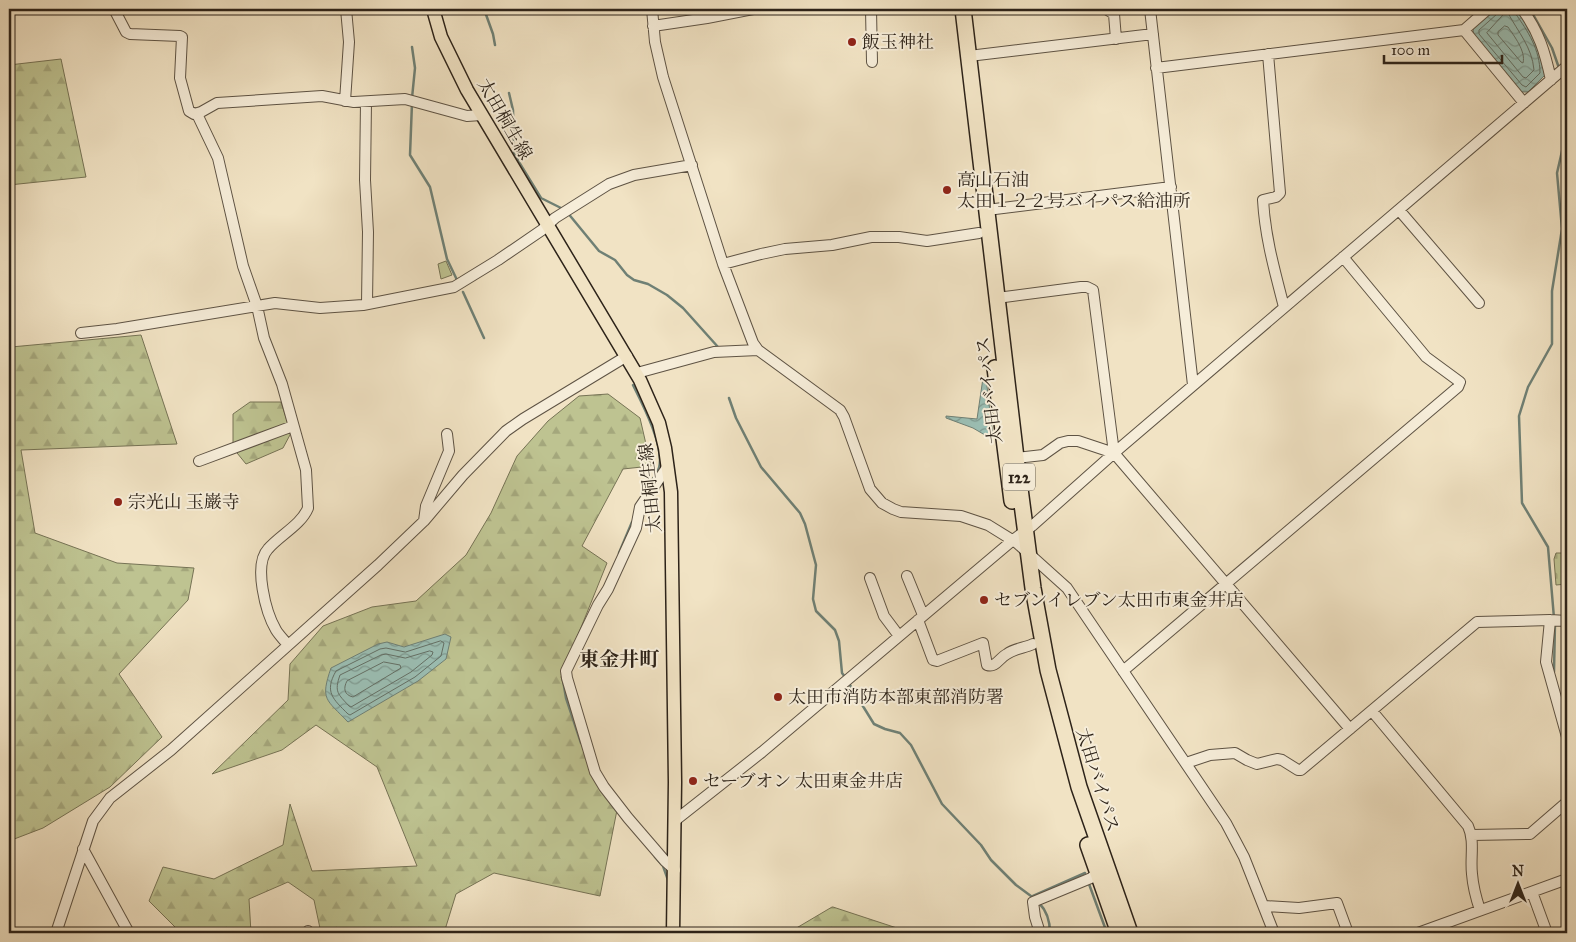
<svg xmlns="http://www.w3.org/2000/svg" width="1576" height="942" font-family="'IM FELL Great Primer','Noto Serif JP',serif">
<defs>
<pattern id="forest-firs" width="22" height="20" patternUnits="userSpaceOnUse" patternTransform="scale(1.25)"><rect width="22" height="20" fill="#bec391"/><path d="M5 1l3.5 6h-7zM16 11l3.5 6h-7z" fill="#a4a77c"/></pattern>
<pattern id="cemetery-stones" width="16" height="16" patternUnits="userSpaceOnUse" patternTransform="scale(1.25)"><rect width="16" height="16" fill="#bec391"/><path d="M2 7V4a2 2 0 0 1 4 0v3zM10 15v-3a2 2 0 0 1 4 0v3z" fill="#a4a77c"/></pattern>
<pattern id="water-waves" width="16" height="10" patternUnits="userSpaceOnUse" patternTransform="scale(1.25)"><rect width="16" height="10" fill="#9bbeb3"/><path d="M0 5q4-4 8 0t8 0" fill="none" stroke="#7f9a91"/></pattern>
</defs>
<rect width="100%" height="100%" fill="#f1e3c4"/>
<filter id="stains"><feTurbulence type="fractalNoise" baseFrequency=".004" numOctaves="4"/><feColorMatrix values="0 0 0 0 .2 0 0 0 0 .09 0 0 0 0 .02 0 0 0 .5 -.17"/></filter>
<radialGradient id="worn" r=".72"><stop offset=".6" stop-color="#630" stop-opacity="0"/><stop offset="1" stop-color="#630" stop-opacity=".3"/></radialGradient>
<path fill="url(#forest-firs)" stroke="#767355" d="M 61,59 L 86,177 L 9,185 L 9,65 Z
M 141,335 L 177,444 L 21,450 L 35,533 L 117,563 L 194,568 L 188,600 L 119,674 L 162,737 L 110,787 L 43,828 L 9,841 L 9,337 L 11,347 Z
M 608,394 L 640,418 L 651,466 L 623,469 L 582,546 L 607,563 L 561,677 L 592,774 L 617,810 L 600,896 L 494,873 L 456,894 L 444,933 L 321,933 L 314,900 L 288,882 L 249,899 L 251,933 L 181,933 L 149,901 L 163,867 L 214,879 L 283,845 L 290,804 L 312,871 L 417,866 L 377,767 L 316,725 L 282,750 L 212,774 L 288,700 L 290,664 L 323,626 L 372,607 L 416,601 L 466,555 L 491,513 L 517,456 L 548,421 L 579,396 Z
M 250,402 L 281,402 L 291,433 L 283,448 L 246,464 L 233,448 L 233,414 Z
M 832,907 L 833,907 L 912,933 L 788,933 Z"/>
<path fill="url(#cemetery-stones)" stroke="#767355" d="M 1556,553 L 1567,553 L 1567,584 L 1556,585 L 1554,559 Z"/>
<path fill="#bec391" stroke="#767355" d="M 446,261 L 452,275 L 441,279 L 438,264 Z"/>
<path fill="url(#water-waves)" stroke="#6f8075" d="M 1496,9 L 1518,9 L 1536,37 L 1545,75 L 1528,92 L 1521,92 L 1474,36 L 1473,28 Z
M 983,378 L 986,378 L 993,436 L 990,438 L 973,428 L 946,418 L 946,416 L 977,419 Z
M 445,634 L 451,637 L 446,659 L 418,681 L 348,722 C 326,699 320,700 331,668 L 378,644 L 387,642 L 404,647 Z"/>
<g fill="none" stroke-linecap="round" stroke-linejoin="round">
<path stroke="#647066" stroke-width="1" d="M 1498,9 L 1497,14 L 1479,30 L 1479,34 L 1522,85 L 1526,87 L 1540,73 C 1540,50 1528,31 1515,13 L 1514,9
M 1505,13 L 1508,13 C 1518,32 1532,47 1534,70 L 1526,78 L 1523,77 L 1487,33 Z
M 1505,26 L 1508,27 C 1514,36 1526,51 1523,63 L 1521,62 L 1498,35 L 1498,32 Z
M 441,641 L 444,643 L 441,656 L 415,677 L 350,715 L 348,714 C 333,699 324,692 336,671 L 380,649 L 386,648 L 405,652 Z
M 430,651 L 433,652 L 432,655 L 411,672 L 351,707 L 349,706 C 338,694 334,692 340,675 L 381,655 L 386,654 L 405,658 Z
M 384,662 L 400,665 L 401,668 L 353,697 C 344,695 343,688 347,681 Z"/>
<path stroke="#6f8075" stroke-width="2.5" d="M 484,9 L 493,34 L 495,45
M 1530,9 L 1552,48 L 1559,68
M 509,93 L 513,110 L 514,154 L 541,198 L 563,209
M 412,98 L 415,68 L 412,47
M 412,103 L 410,155 L 430,187 L 447,259 L 457,280
M 567,212 L 599,251 L 615,260 L 627,275 L 634,280 L 648,284 L 667,295 L 683,308 L 718,347
M 463,292 L 484,338
M 633,385 C 642,403 665,447 659,468 C 657,473 652,480 649,485
M 729,398 L 736,418 L 761,467 L 800,513 L 805,524 L 816,565 L 813,599 L 816,611 L 835,630 L 839,641 L 842,673 L 845,677
M 619,553 L 632,522
M 1554,618 L 1548,547 L 1522,503 L 1519,416 L 1528,387 L 1552,344 L 1552,291 L 1562,229 L 1557,173 L 1565,138 L 1564,83 L 1561,75
M 1554,672 L 1555,623
M 562,674 L 566,698 L 581,743
M 848,682 L 874,724 L 885,729 L 900,733 L 911,745 L 942,804 L 981,845 L 991,860 L 1016,885 L 1035,899
M 655,857 L 663,866 L 668,880
M 1089,884 L 1107,933
M 1033,896 L 1085,873
M 1039,903 C 1047,911 1050,922 1050,933"/>
<defs>
<path id="minor" d="M 114,9 L 126,32 L 130,34 L 180,36 L 182,37 L 180,78 L 189,111 L 194,114 L 201,112 L 217,103 L 322,96 L 354,102 L 405,99 L 467,116 L 481,115
M 652,9 L 655,42 L 663,77 L 723,264 L 753,343 L 758,350 L 840,410 L 844,417 L 870,489 L 882,503 L 893,509 L 901,512 L 961,516 L 988,525 L 1017,543 L 1067,588 L 1226,823 L 1244,857 L 1274,933
M 871,9 L 872,62
M 1106,9 L 1114,14 L 1116,39
M 1150,9 L 1193,385
M 1522,9 C 1539,32 1545,52 1551,80
M 653,26 L 707,18 L 753,9
M 1464,30 L 1524,103
M 1268,54 L 1280,193 L 1276,197 L 1263,200 C 1265,237 1275,272 1284,307
M 969,56 L 1153,34
M 1156,68 L 1464,30 L 1488,9
M 345,101 L 349,42 L 346,9
M 366,102 L 365,180 L 368,232 L 367,303
M 197,114 L 218,158 L 243,266 L 257,306 L 264,338 L 282,384 L 306,470 L 308,508 C 301,525 280,535 268,549 C 253,565 266,613 276,630 C 279,635 284,640 288,645
M 987,210 L 1171,187
M 1399,210 L 1479,303
M 723,264 L 761,254 L 785,249 L 832,245 L 871,237 L 899,237 L 927,241 L 979,233
M 997,298 L 1081,287 L 1087,287 L 1093,290 L 1114,453
M 81,333 L 117,329 L 275,303 L 320,308 L 363,305 L 454,287 L 498,260 L 542,230 L 555,218 L 609,184 L 634,175 L 692,165
M 637,373 L 714,352 L 758,350
M 1016,458 L 1043,455 L 1060,443 L 1068,441 L 1078,441 L 1114,453 L 1350,729
M 199,461 L 293,426
M 668,466 L 640,507 L 636,528 L 608,589 L 598,605 L 566,671 L 567,678 L 595,772 L 604,787 L 628,818 L 665,861 L 675,870
M 424,521 L 426,506 L 449,451 L 447,434
M 907,576 L 923,615
M 870,578 L 884,616 L 899,636
M 918,620 L 933,660 L 937,661 L 983,643 L 987,665 C 996,668 999,658 1007,654 C 1015,648 1025,648 1033,644
M 1550,620 L 1546,662 L 1567,737
M 1123,671 L 1458,387 L 1460,382 L 1426,357 L 1343,257
M 1372,711 L 1468,826 C 1475,841 1470,858 1472,874 C 1473,887 1476,898 1480,910
M 1186,763 L 1210,755 L 1235,753 L 1247,760 L 1257,764 L 1277,759 L 1282,760 L 1298,770 L 1301,770 L 1477,622 L 1550,620 L 1567,621
M 677,819 L 762,752 L 1013,540 L 1032,526 L 1114,453 L 1567,66
M 1472,835 L 1530,834 L 1567,802
M 83,849 L 129,933
M 1532,892 L 1547,933
M 1264,906 L 1299,908 L 1337,903 L 1348,933
M 56,933 L 93,821 L 110,798 L 171,750 L 378,565 L 424,521 L 463,475 L 506,431 L 523,419 L 627,356
M 308,933 L 308,931
M 1040,933 L 1035,917 L 1033,902 L 1091,878 L 1097,874
M 1418,933 L 1567,879"/>
<path id="major" d="M 433,9 L 441,37 L 467,90 L 640,380 L 659,423 L 665,448 L 671,492 L 675,782 L 673,933"/>
<path id="highway" d="M 963,9 L 1016,458 L 1033,588 L 1048,670 L 1079,787 L 1130,933
M 995,368 L 1012,501
M 1088,845 L 1119,933"/>
</defs>
<use href="#minor" stroke="#5e5344" stroke-width="12"/>
<use href="#major" stroke="#2d2319" stroke-width="15"/>
<use href="#highway" stroke="#2d2319" stroke-width="18"/>
<use href="#minor" stroke="#f6edd9" stroke-width="10"/>
<use href="#major" stroke="#f1e3c4" stroke-width="12"/>
<use href="#highway" stroke="#f1e3c4" stroke-width="15"/>
</g>
<g fill="#8f2418" stroke="#f6edd9" stroke-width="2">
<circle cx="852" cy="42" r="5"/>
<circle cx="947" cy="190" r="5"/>
<circle cx="118" cy="502" r="5"/>
<circle cx="984" cy="600" r="5"/>
<circle cx="778" cy="697" r="5"/>
<circle cx="693" cy="781" r="5"/>
</g>
<g text-anchor="middle" stroke-width="4" stroke-linejoin="round" paint-order="stroke">
<rect fill="#f6edd9" stroke="#696053" stroke-width="1" x="1003" y="463.5" width="32" height="27" rx="4"/>
<g font-size="16" font-weight="bold" fill="#2d2319">
<text x="1019" y="483">122</text>
</g>
<g font-size="18" fill="#2d2319" stroke="#f6edd9" text-anchor="start">
<text x="862" y="48">飯玉神社</text>
<text x="957" y="186">高山石油<tspan x="957" dy="21">太田１２２号バイパス給油所</tspan></text>
<text x="128" y="508">宗光山 玉巌寺</text>
<text x="994" y="606">セブンイレブン太田市東金井店</text>
<text x="788" y="703">太田市消防本部東部消防署</text>
<text x="703" y="787">セーブオン 太田東金井店</text>
</g>
<g font-size="18" fill="#2d2319" stroke="#f6edd9">
<text transform="translate(505 119) rotate(60)" y="6">太田桐生線</text>
<text transform="translate(989 390) rotate(-97)" y="6">太田バイパス</text>
<text transform="translate(650 488) rotate(-96)" y="6">太田桐生線</text>
<text transform="translate(1098 780) rotate(73)" y="6">太田バイパス</text>
</g>
<g font-size="20" font-weight="bold" fill="#2d2319" stroke="#f6edd9">
<text x="619" y="666">東金井町</text>
</g>
</g>
<rect width="1576" height="942" fill="none" stroke="#f1e3c4" stroke-width="30"/>
<rect x="10" y="10" width="1556" height="922" fill="none" stroke="#2d2319" stroke-width="2.5"/>
<rect x="15" y="15" width="1546" height="912" fill="none" stroke="#2d2319"/>
<g transform="translate(1518 884)" stroke="#f6edd9" stroke-width="4" paint-order="stroke">
<path d="M0-4L9 19L0 12L-9 19Z" fill="#2d2319"/>
<text y="-8" font-size="14" font-weight="bold" text-anchor="middle" fill="#2d2319">N</text>
</g>
<path d="M1384 55v8h118v-8" fill="none" stroke="#2d2319" stroke-width="2.5"/>
<text x="1391" y="55" font-size="15" fill="#2d2319" stroke="#f6edd9" stroke-width="4" paint-order="stroke">100 m</text>
<rect width="100%" height="100%" filter="url(#stains)"/>
<rect width="100%" height="100%" fill="url(#worn)"/>
</svg>
